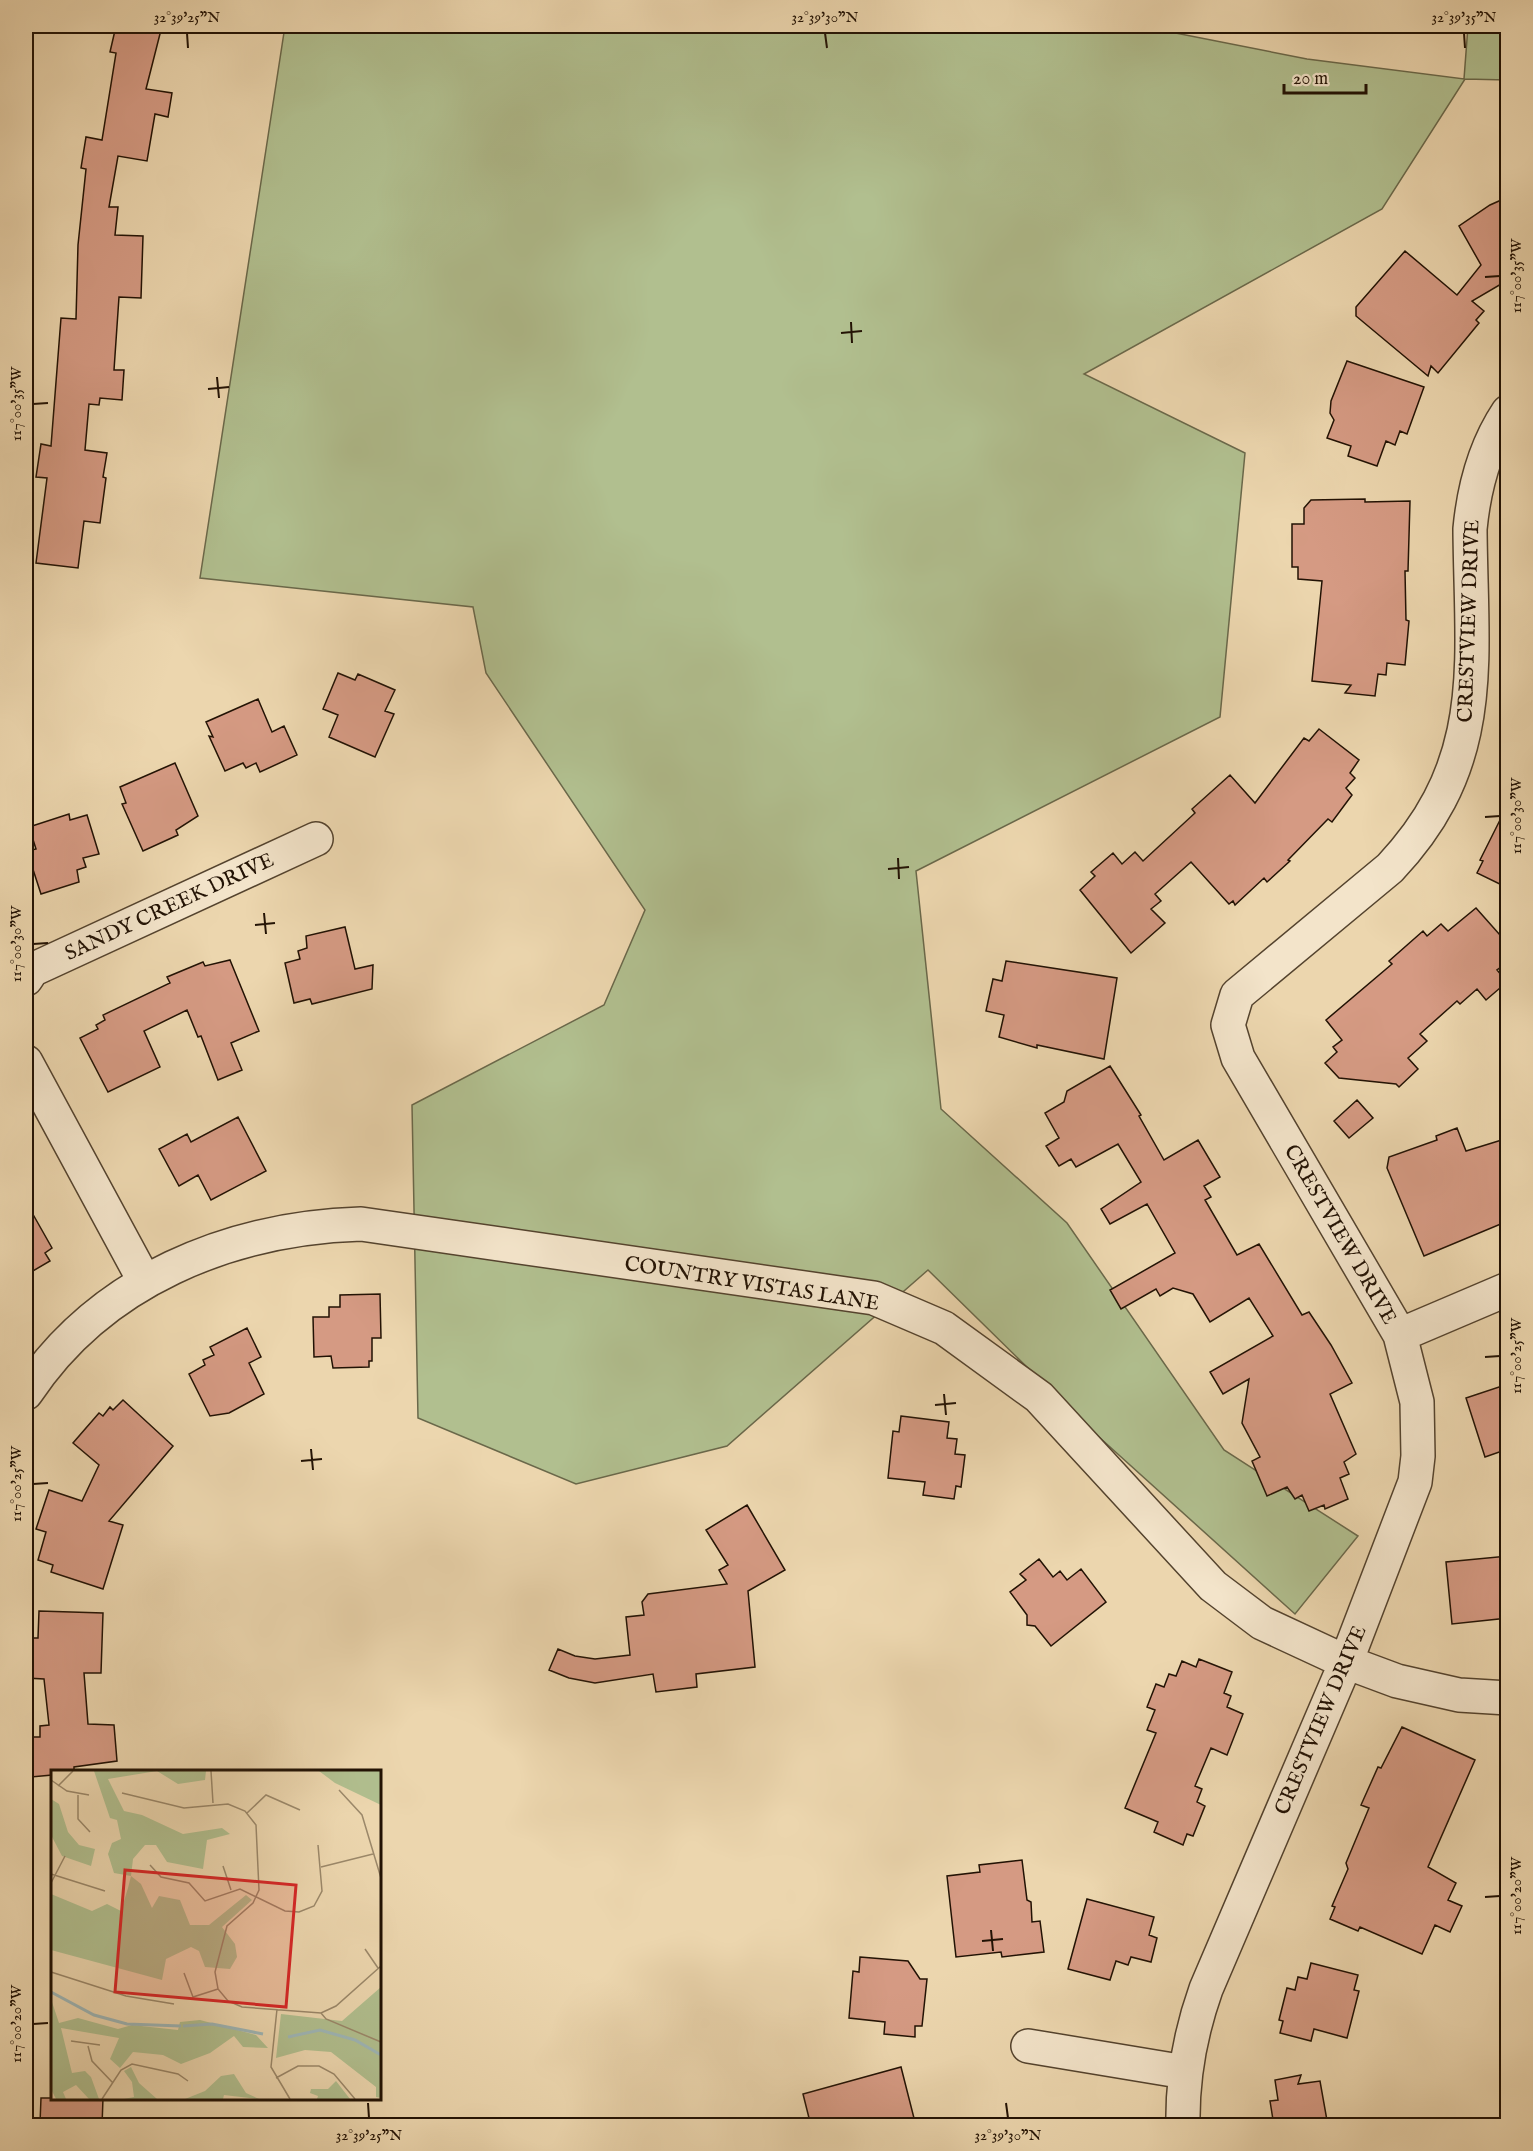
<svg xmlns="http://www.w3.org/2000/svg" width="1533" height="2151" font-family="'IM FELL English',serif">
<rect width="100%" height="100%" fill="#ecd6ae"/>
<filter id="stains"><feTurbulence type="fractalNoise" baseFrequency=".00333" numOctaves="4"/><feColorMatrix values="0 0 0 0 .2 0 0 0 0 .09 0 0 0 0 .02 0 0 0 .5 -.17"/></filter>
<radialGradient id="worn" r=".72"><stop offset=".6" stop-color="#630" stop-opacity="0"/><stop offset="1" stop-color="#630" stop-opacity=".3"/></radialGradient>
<path fill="#b1bf8f" stroke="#6a684a" stroke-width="1.5" d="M 285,26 L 1140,26 L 1307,59 L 1464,79 L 1468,26 L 1507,26 L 1507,80 L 1465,79 L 1382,209 L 1084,374 L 1245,453 L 1220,717 L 916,871 L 941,1109 L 1067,1223 L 1224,1450 L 1358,1536 L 1295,1614 L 1089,1428 L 928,1270 L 727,1446 L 576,1484 L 418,1418 L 412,1105 L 604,1005 L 645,910 L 486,673 L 473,607 L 200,578 Z"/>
<path fill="#d59a83" stroke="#221204" stroke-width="1.5" d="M 116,26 L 162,26 L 146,89 L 172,93 L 168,117 L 155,114 L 147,161 L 118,156 L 109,207 L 118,207 L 115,235 L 143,236 L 141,298 L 119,297 L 114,370 L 124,370 L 122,400 L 100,398 L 99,405 L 89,404 L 85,450 L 107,453 L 103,477 L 106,478 L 100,523 L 84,521 L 78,568 L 36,563 L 47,478 L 36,477 L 41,444 L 51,446 L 61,318 L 76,319 L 78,245 L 86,169 L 81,168 L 86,137 L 102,140 L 116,53 L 110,52 Z
M 1508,197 L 1508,280 L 1472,301 L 1484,311 L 1476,320 L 1479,323 L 1438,373 L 1431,366 L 1428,376 L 1356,316 L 1356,307 L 1405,251 L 1457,295 L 1481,265 L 1459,226 L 1490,205 Z
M 1347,361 L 1424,387 L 1407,434 L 1400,431 L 1395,445 L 1386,441 L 1377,466 L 1348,456 L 1351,446 L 1327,438 L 1334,420 L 1330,413 L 1331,401 Z
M 1365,499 L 1365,502 L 1410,501 L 1408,571 L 1405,571 L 1406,620 L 1409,621 L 1405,665 L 1387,663 L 1386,675 L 1378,674 L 1375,696 L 1345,693 L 1351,685 L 1312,681 L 1322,581 L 1298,579 L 1298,567 L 1292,567 L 1292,524 L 1304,524 L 1304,508 L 1311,500 Z
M 338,673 L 355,680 L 358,674 L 395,690 L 385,711 L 394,714 L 375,757 L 329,737 L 338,715 L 323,709 Z
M 258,699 L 272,732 L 284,726 L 297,755 L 260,772 L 256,763 L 246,768 L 243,763 L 225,771 L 209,736 L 213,737 L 206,722 Z
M 1319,729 L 1359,760 L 1350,773 L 1355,778 L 1346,788 L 1352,795 L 1332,822 L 1328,819 L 1288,860 L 1290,861 L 1267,882 L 1264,878 L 1235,905 L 1233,901 L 1229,904 L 1191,862 L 1155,894 L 1161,901 L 1151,909 L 1165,923 L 1131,953 L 1080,890 L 1095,876 L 1091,872 L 1113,853 L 1122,864 L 1135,852 L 1143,861 L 1195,813 L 1192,809 L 1230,775 L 1255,803 L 1304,738 L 1309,741 Z
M 175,763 L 198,816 L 176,830 L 178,835 L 143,851 L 122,804 L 126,803 L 120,787 Z
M 1508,804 L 1508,888 L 1477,873 L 1483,861 L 1480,860 Z
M 69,814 L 70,820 L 87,815 L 99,854 L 83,858 L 86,867 L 77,870 L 79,882 L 41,894 L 27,851 L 36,849 L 29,827 Z
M 1476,908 L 1508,944 L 1508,962 L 1497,970 L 1507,982 L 1486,1000 L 1477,989 L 1460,1004 L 1457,1001 L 1420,1034 L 1427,1041 L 1408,1058 L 1418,1069 L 1399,1087 L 1396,1084 L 1339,1078 L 1325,1063 L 1337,1052 L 1333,1047 L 1342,1040 L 1326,1020 L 1392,964 L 1389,961 L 1423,931 L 1427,936 L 1441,924 L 1448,931 Z
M 345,927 L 355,969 L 373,965 L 372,989 L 312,1004 L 310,999 L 294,1003 L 285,963 L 300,959 L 298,951 L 307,948 L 306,936 Z
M 230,960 L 259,1031 L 231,1043 L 242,1070 L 218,1080 L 201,1036 L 198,1037 L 187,1010 L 144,1031 L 160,1067 L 108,1092 L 80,1038 L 98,1029 L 96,1025 L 105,1020 L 103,1015 L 170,983 L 167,977 L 203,962 L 205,966 Z
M 1006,961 L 1117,978 L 1104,1059 L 1037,1045 L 1037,1048 L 999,1037 L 1004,1015 L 986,1011 L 993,979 L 1002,981 Z
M 1110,1066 L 1141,1115 L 1139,1116 L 1164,1160 L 1198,1140 L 1220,1177 L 1204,1186 L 1211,1197 L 1205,1200 L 1237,1255 L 1259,1244 L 1302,1315 L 1309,1312 L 1331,1345 L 1352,1383 L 1330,1394 L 1356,1454 L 1344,1462 L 1349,1474 L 1340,1478 L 1348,1499 L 1325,1509 L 1324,1505 L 1309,1511 L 1302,1495 L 1295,1499 L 1287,1487 L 1267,1496 L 1252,1461 L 1260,1457 L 1242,1423 L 1249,1379 L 1223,1394 L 1210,1372 L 1273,1336 L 1249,1298 L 1210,1322 L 1193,1294 L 1173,1288 L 1160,1296 L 1156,1289 L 1121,1309 L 1110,1290 L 1175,1253 L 1147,1204 L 1110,1224 L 1101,1209 L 1141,1182 L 1118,1144 L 1076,1167 L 1071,1159 L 1059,1166 L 1046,1146 L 1059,1138 L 1045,1113 L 1064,1102 L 1067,1091 Z
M 1357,1100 L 1373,1118 L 1349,1138 L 1334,1121 Z
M 238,1117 L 266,1171 L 211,1200 L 198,1175 L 179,1186 L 159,1149 L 187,1134 L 191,1142 Z
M 1457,1128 L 1466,1151 L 1508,1138 L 1508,1221 L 1424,1256 L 1387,1168 L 1389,1157 L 1437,1140 L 1436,1136 Z
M 26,1202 L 52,1248 L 45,1253 L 50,1261 L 26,1275 Z
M 380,1294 L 381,1338 L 372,1338 L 372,1361 L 369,1361 L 369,1367 L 333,1368 L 331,1356 L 314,1357 L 313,1317 L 329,1317 L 329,1307 L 340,1307 L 340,1295 Z
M 247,1328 L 261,1357 L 249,1363 L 264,1394 L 229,1413 L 210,1416 L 189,1374 L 205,1365 L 203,1360 L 214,1355 L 210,1347 Z
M 1508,1384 L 1508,1449 L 1485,1457 L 1466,1398 Z
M 123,1400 L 173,1446 L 109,1521 L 123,1525 L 103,1589 L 51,1572 L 53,1565 L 38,1560 L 46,1532 L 36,1529 L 49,1490 L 82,1501 L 99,1465 L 73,1443 L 99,1413 L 103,1416 L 110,1407 L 113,1410 Z
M 901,1416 L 949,1422 L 947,1438 L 957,1439 L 955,1454 L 965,1455 L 961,1487 L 956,1486 L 954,1499 L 923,1495 L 925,1482 L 888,1478 L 893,1431 L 899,1432 Z
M 747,1505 L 785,1570 L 748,1591 L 755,1667 L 696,1674 L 697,1687 L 656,1692 L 653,1674 L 595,1683 L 569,1678 L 549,1670 L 558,1649 L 575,1656 L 595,1659 L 630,1655 L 626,1617 L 644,1615 L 642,1602 L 648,1594 L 727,1584 L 719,1570 L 728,1565 L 706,1530 Z
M 1508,1556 L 1508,1618 L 1452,1624 L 1446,1562 Z
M 1039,1559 L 1053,1577 L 1060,1571 L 1067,1580 L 1081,1569 L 1106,1602 L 1051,1646 L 1035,1626 L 1027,1625 L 1027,1615 L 1010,1592 L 1026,1580 L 1020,1574 Z
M 39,1611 L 103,1613 L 101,1673 L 84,1673 L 88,1724 L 114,1725 L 117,1761 L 74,1767 L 74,1772 L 52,1772 L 52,1775 L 31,1777 L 28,1737 L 40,1737 L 40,1726 L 49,1725 L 44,1679 L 26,1678 L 26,1638 L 38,1638 Z
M 1199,1659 L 1232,1672 L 1224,1693 L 1231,1696 L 1227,1707 L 1243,1714 L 1227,1755 L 1211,1748 L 1195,1786 L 1202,1789 L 1197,1802 L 1205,1806 L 1193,1836 L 1187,1834 L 1183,1845 L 1154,1832 L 1158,1822 L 1125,1808 L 1156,1733 L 1147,1730 L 1155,1710 L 1147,1707 L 1156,1684 L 1164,1687 L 1169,1674 L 1176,1676 L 1182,1661 L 1196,1667 Z
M 1402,1727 L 1475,1760 L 1428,1867 L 1456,1883 L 1448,1900 L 1462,1906 L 1450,1932 L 1435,1925 L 1422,1954 L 1360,1927 L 1358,1931 L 1330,1919 L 1335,1907 L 1332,1906 L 1348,1869 L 1346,1863 L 1369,1808 L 1361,1805 L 1378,1767 L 1381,1768 Z
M 1022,1860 L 1027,1900 L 1031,1902 L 1032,1922 L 1040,1921 L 1044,1952 L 1002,1957 L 1001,1952 L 956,1957 L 947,1876 L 980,1872 L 979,1865 Z
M 1087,1899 L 1154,1917 L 1149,1935 L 1157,1938 L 1151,1962 L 1131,1957 L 1128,1965 L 1116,1961 L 1110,1980 L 1068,1969 Z
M 860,1957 L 908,1961 L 920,1979 L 927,1979 L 922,2026 L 915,2026 L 915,2037 L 884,2034 L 885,2022 L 849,2018 L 853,1971 L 859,1972 Z
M 1311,1963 L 1358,1975 L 1354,1990 L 1359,1991 L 1347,2038 L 1314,2029 L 1311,2041 L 1280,2033 L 1283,2021 L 1279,2020 L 1287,1988 L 1295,1990 L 1298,1977 L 1307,1979 Z
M 901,2067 L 916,2126 L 811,2126 L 803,2094 Z
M 1301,2075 L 1298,2084 L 1320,2081 L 1328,2126 L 1274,2126 L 1270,2101 L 1278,2100 L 1275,2080 Z
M 41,2098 L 103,2098 L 102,2126 L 45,2126 L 40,2123 Z"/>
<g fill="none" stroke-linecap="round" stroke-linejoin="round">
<defs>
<path id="minor" d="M 26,979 L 32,970 L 316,839
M 26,1062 L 145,1282
M 1400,1335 L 1508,1289
M 26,1393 C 101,1280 230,1228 361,1224 L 874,1298 L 944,1328 L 1039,1397 L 1213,1586 L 1262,1623 L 1346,1662 L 1397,1681 L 1459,1695 L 1508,1698
M 1028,2046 L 1185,2072
M 1183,2126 C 1182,2077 1190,2034 1206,1989 L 1346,1662 L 1415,1482 L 1418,1456 L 1417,1402 L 1400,1335 L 1238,1058 L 1228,1025 L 1237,995 L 1390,868 C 1490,762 1471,663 1470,529 C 1474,487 1484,448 1508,412"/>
</defs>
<use href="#minor" stroke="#54432e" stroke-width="36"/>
<use href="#minor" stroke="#f3e4ca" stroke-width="33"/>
</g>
<path fill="none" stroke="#221204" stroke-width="2" d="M 187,33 L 188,48M 825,33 L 827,48M 1464,33 L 1465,48M 1485,277 L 1500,276M 851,322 L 852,343M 841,333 L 862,331M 217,377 L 219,398M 208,389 L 229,387M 33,404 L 48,403M 1485,817 L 1500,816M 898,858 L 899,879M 888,869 L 909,867M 264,913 L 266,934M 255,925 L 275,923M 33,944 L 48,943M 1485,1357 L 1500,1356M 944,1394 L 946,1415M 935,1405 L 956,1403M 311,1449 L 313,1470M 301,1461 L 322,1459M 33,1484 L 48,1483M 1485,1897 L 1500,1896M 991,1930 L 993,1951M 982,1941 L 1003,1939M 33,2024 L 48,2023M 368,2103 L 369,2118M 1006,2103 L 1008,2118"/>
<g text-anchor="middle" stroke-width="6" stroke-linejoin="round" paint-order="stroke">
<g font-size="21" fill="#221204" stroke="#f3e4ca">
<text transform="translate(1468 621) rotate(-88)" y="7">CRESTVIEW DRIVE</text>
<text transform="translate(169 906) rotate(-25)" y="7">SANDY CREEK DRIVE</text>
<text transform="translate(1341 1234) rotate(60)" y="7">CRESTVIEW DRIVE</text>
<text transform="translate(752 1283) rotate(9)" y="7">COUNTRY VISTAS LANE</text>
<text transform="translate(1320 1720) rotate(-67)" y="7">CRESTVIEW DRIVE</text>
</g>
</g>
<g transform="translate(51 1770)">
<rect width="330" height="330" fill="#ecd6ae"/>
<path d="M 43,1 L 155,1 L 154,10 L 127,14 L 106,1 L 57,9 L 73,41 L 91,45 L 132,64 L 171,58 L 179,64 L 156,70 L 152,99 L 116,92 L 105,75 L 94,75 L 82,89 L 80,106 L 90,114 L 101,138 L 108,126 L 129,130 L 139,155 L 158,155 L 195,125 L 201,130 L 171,157 L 184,174 L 186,187 L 179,199 L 154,197 L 148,181 L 140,177 L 115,189 L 111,210 L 0,180 L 0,124 L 41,141 L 56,134 L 70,141 L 77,118 L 80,106 L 63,103 L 57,84 L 61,73 L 70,69 L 66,50 L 59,48 ZM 268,1 L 330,1 L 330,35 L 284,13 ZM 0,29 L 8,34 L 17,62 L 28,75 L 44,79 L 40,96 L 11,86 L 0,65 ZM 330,217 L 330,328 L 325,327 L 325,317 L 280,282 L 254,280 L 225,288 L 230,244 L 291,251 ZM 0,229 L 8,253 L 27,248 L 67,259 L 81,255 L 127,260 L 129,252 L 149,250 L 205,265 L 217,278 L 192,277 L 183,266 L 159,283 L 130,294 L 112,285 L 82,282 L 69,298 L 59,289 L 68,268 L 10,258 L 21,303 L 34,301 L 40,307 L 48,329 L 38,329 L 25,315 L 12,322 L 15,329 L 5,329 L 0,319 ZM 80,297 L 88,313 L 106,329 L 73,329 L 83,327 L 81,312 L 73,301 ZM 183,304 L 195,323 L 208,329 L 173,325 L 172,329 L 134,329 L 154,321 L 170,306 ZM 285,311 L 299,329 L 266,329 L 267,326 L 259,323 L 260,319 L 277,319 Z" fill="#b1bf8f"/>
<path fill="none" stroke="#9eb6b6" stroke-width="3" d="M 0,222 L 43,245 L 76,254 L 130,256M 132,256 L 161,254 L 212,264M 237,267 L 269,260 L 304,270 L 330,285"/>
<path fill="none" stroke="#9b886a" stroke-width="1.5" d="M 160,1 L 162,33M 0,10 L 16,21 L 38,25M 7,16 L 22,1M 288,20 L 311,45 L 330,108M 71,23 L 133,38 L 177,34 L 194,41 L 205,55 L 208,120 L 202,133 L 176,156 L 164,202 L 167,219 L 177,231 L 191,237 L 270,243 L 285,236 L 330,196M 27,25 L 27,49 L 39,62M 196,43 L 215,25 L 249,40M 99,95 L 110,107 L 138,113 L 154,131 L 189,119 L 234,141 L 248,142 L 263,136 L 271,121 L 267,75M 172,96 L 180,120M 270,97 L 322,84M 0,104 L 54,121M 0,113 L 14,86M 314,179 L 327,198M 0,202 L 75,226 L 123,234M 133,203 L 142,227 L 167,219M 226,239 L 220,297 L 239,329M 270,243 L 275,249 L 330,272M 20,271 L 49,275M 37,276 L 41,291 L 62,313M 225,308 L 247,296 L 268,296 L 283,304 L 304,329M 51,329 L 70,300 L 81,294 L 127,304 L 137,311"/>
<path fill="#d62828" fill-opacity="0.15" stroke="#d62828" stroke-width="3" d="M 74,100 L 245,115 L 235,237 L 64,222 Z"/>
<rect width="330" height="330" fill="none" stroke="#221204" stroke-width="3"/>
</g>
<rect width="1533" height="2151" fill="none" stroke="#ecd6ae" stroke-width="66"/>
<path d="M1284 84v9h82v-9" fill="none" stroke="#221204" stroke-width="3"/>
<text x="1293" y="84" font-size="18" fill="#221204" stroke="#f3e4ca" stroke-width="4.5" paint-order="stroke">20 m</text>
<rect x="33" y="33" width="1467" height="2085" fill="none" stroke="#221204" stroke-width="2"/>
<g font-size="15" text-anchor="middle" fill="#221204">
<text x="187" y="22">32°39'25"N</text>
<text x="825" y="22">32°39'30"N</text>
<text x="1464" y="22">32°39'35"N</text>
<text transform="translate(1516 276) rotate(-90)" y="5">117°00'35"W</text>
<text transform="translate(16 404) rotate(-90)" y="5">117°00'35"W</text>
<text transform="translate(1516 816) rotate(-90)" y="5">117°00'30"W</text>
<text transform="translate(16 944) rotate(-90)" y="5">117°00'30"W</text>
<text transform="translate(1516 1356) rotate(-90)" y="5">117°00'25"W</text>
<text transform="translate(16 1484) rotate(-90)" y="5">117°00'25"W</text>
<text transform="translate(1516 1896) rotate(-90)" y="5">117°00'20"W</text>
<text transform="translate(16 2024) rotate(-90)" y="5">117°00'20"W</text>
<text x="369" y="2140">32°39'25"N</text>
<text x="1008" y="2140">32°39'30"N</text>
</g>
<rect width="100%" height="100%" filter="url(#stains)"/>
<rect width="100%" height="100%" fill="url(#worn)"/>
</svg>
